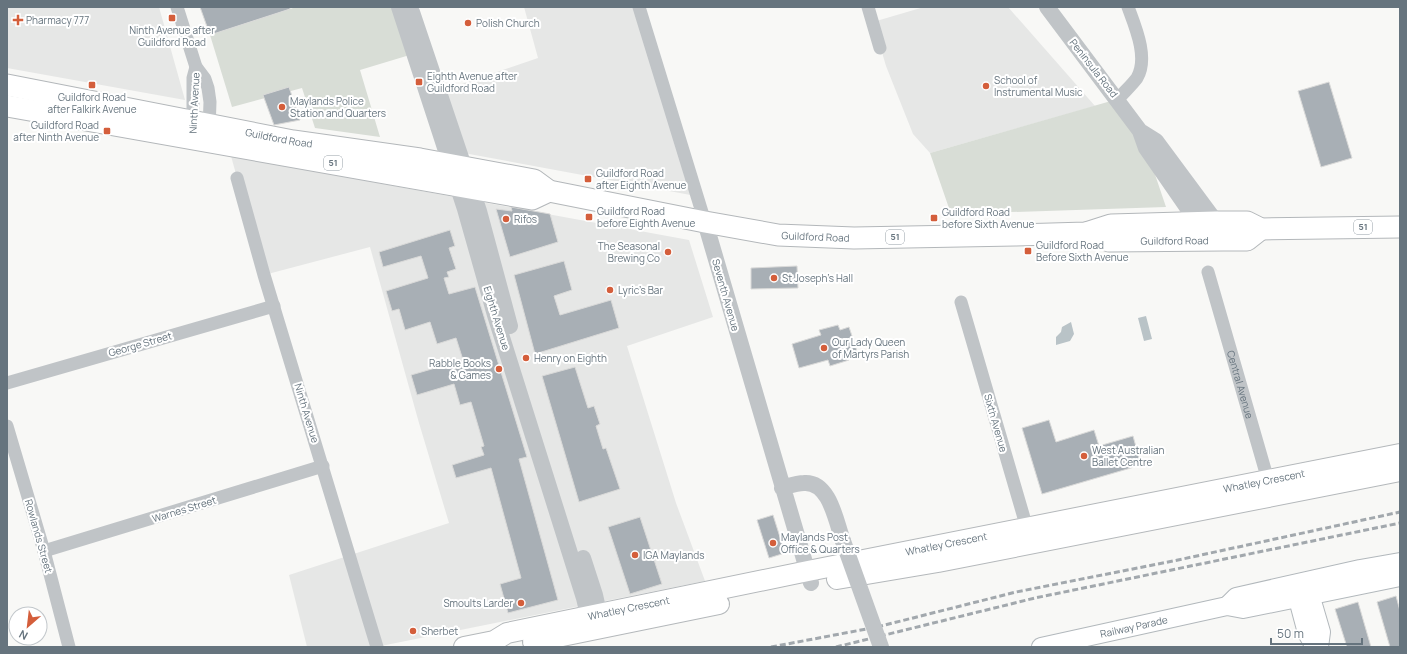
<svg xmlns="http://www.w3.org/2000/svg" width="1407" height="654" font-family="Manrope,sans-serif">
<rect width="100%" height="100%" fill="#f8f8f6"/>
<path fill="#e6e7e6" d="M 7,7 L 159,7 L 185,100 L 7,68 Z
M 524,7 L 639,7 L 696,196 L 442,149 L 427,96 L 538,58 Z
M 924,7 L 1008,7 L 1095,106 L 930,153 L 913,134 L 886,66 L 873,22 Z
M 231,156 L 689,240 L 713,317 L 627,346 L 676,503 L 705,581 L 376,647 L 307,647 L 289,575 L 449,523 L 419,423 L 370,247 L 264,275 Z"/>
<path fill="#d8ddd6" d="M 296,7 L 399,7 L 413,54 L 360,70 L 380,137 L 315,128 L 302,88 L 232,107 L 210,35 Z
M 1118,99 L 1146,148 L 1166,207 L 951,214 L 930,153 Z"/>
<path fill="#b9c3c7" d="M 1146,316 L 1152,339 L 1144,341 L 1138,318 Z
M 1071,322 L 1074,334 L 1070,341 L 1056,345 L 1056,337 L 1061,332 L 1062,327 Z"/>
<path fill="#a8afb5" stroke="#dadad9" d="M 200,7 L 290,7 L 290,9 L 210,35 Z
M 1329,82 L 1352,158 L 1321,167 L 1298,91 Z
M 289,87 L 300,120 L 274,125 L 263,95 Z
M 511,207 L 550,214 L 558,242 L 510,257 L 496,209 L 512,211 Z
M 450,230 L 455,246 L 449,248 L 456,269 L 447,272 L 449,277 L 444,278 L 449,294 L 475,287 L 527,457 L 519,459 L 558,600 L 508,613 L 500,584 L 521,578 L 491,468 L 456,478 L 452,465 L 484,455 L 481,447 L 484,446 L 471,402 L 460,405 L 454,384 L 417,395 L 411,375 L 463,360 L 456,338 L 437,344 L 430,322 L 405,330 L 399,309 L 392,311 L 386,291 L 428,278 L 421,256 L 383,267 L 379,252 Z
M 564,261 L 572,290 L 554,296 L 560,315 L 611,300 L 619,328 L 535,354 L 514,275 Z
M 797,266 L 798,288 L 751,289 L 751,268 Z
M 838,325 L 840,330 L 849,327 L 857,351 L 847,354 L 849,360 L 830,366 L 828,360 L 799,368 L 792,344 L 821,335 L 819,330 Z
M 575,367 L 588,408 L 594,406 L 600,424 L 596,426 L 603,449 L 606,448 L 620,489 L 579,502 L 542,376 Z
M 1049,420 L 1056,442 L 1094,430 L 1099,446 L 1133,436 L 1141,465 L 1042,494 L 1022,428 Z
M 773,515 L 785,553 L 769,558 L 757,520 Z
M 640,517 L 662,584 L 630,594 L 608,527 Z
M 1396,596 L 1400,611 L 1400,647 L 1390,647 L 1377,602 Z
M 1358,602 L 1371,647 L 1347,647 L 1335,609 Z"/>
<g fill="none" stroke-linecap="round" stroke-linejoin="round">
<defs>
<g id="secondary">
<path d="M 1307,584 L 1321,632 L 1319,647"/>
<path d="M 1295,588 L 1307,633 L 1315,647"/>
<path d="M 1227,606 L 1236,597 L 1360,569 L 1400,562"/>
<path id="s2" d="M 1041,647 L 1227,606 L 1243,609 L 1400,577"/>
</g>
<g id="primary">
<path d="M 837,579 L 938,562 L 1400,471"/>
<path d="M 533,642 L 719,604"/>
<path id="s3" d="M 464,647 L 494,641 L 507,633 L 808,571 L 1400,454"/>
</g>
<g id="trunk">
<path id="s4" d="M 7,85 L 293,141 L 420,159 L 534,180 L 549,191 L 705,222 L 778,235 L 854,238 L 1015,235 L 1086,233 L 1111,225 L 1216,222 L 1247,222 L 1261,229 L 1400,227"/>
<path d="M 7,106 L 532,199 L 549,191"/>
<path id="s5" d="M 1086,233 L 1109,241 L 1223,240 L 1247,240 L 1261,229"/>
</g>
</defs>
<use href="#secondary" stroke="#b2b8bc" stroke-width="20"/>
<use href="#primary" stroke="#b4b8bb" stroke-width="22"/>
<use href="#trunk" stroke="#b3b7ba" stroke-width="23"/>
<g stroke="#c0c4c7" stroke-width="13">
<path d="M 177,7 L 196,67 L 205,79 L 208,88 L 210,102 L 209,130"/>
<path d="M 639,7 L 705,222"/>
<path d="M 868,7 L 880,48"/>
<path d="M 1118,99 C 1124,92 1132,85 1137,78 C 1149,58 1135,26 1128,7"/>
<path d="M 193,127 L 193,78 L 196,67"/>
<path d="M 237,178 L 264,275 L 377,647"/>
<path id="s1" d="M 1208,272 L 1270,487"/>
<path d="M 961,302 L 1029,535"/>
<path d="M 7,383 L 274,306"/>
<path d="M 7,426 L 44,551 L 69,647"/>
<path d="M 44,551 L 323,466"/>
</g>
<path stroke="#c0c4c7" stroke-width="16" d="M 399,7 L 465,209 L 495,315 L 584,598 L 591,628
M 1047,7 L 1140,131 L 1146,148 L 1202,229
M 412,12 L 479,211 L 510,326
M 1140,131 L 1156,141 L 1216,222
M 705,222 L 811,583
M 782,488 C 789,486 797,483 804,483 C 830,481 836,522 843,541
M 583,558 L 595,595 L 602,626"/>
<use href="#secondary" stroke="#fff" stroke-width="18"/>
<use href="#primary" stroke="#fff" stroke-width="20"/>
<use href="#trunk" stroke="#fff" stroke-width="21"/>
<path stroke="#a2a8ad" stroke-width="3" stroke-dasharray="6 3" stroke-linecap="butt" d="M 771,647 L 877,627 L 1016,592 L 1178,560 L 1400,512
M 836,647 L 1035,598 L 1400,523"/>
<path stroke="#c0c4c7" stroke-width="16" d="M 843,541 L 881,647"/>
</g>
<g fill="#d45e3b" stroke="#fff" stroke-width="1.5">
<rect x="168" y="14" width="8" height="8" rx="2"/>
<path d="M16 14h4v4h4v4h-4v4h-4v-4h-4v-4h4z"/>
<circle cx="468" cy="23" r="4"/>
<rect x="415" y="78" width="8" height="8" rx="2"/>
<rect x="88" y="81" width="8" height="8" rx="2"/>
<circle cx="986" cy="86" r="4"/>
<circle cx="282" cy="107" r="4"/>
<rect x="103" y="127" width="8" height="8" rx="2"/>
<rect x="584" y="175" width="8" height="8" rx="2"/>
<rect x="585" y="213" width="8" height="8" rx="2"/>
<rect x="930" y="214" width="8" height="8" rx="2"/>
<circle cx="506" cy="219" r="4"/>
<rect x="1024" y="247" width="8" height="8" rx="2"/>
<circle cx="668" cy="252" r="4"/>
<circle cx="774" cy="278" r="4"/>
<circle cx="610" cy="290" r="4"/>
<circle cx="824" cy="348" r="4"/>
<circle cx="526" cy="358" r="4"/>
<circle cx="499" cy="369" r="4"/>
<circle cx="1084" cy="456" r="4"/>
<circle cx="773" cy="543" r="4"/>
<circle cx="635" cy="555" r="4"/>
<circle cx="521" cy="603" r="4"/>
<circle cx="413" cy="631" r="4"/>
</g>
<g text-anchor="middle" stroke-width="4" stroke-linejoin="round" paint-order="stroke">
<g fill="#fff" stroke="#949ea5" stroke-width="1">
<rect x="324" y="156" width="18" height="14" rx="3"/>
<rect x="1354" y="220" width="18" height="14" rx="3"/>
<rect x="886" y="230" width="18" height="14" rx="3"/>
</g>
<g font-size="9" font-weight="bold" fill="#66747e">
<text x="333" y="166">51</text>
<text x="1363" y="230">51</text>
<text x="895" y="240">51</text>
</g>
<g font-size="10" fill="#66747e" stroke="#fff" text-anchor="start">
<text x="26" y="24">Pharmacy 777</text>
<text x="476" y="27">Polish Church</text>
<text x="172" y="34" text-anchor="middle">Ninth Avenue after<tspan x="172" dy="12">Guildford Road</tspan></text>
<text x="427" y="80">Eighth Avenue after<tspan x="427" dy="12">Guildford Road</tspan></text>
<text x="994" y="84">School of<tspan x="994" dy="12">Instrumental Music</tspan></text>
<text x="92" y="101" text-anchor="middle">Guildford Road<tspan x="92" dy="12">after Falkirk Avenue</tspan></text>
<text x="290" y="105">Maylands Police<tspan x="290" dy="12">Station and Quarters</tspan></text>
<text x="99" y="129" text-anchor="end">Guildford Road<tspan x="99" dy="12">after Ninth Avenue</tspan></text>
<text x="596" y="177">Guildford Road<tspan x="596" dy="12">after Eighth Avenue</tspan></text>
<text x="597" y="215">Guildford Road<tspan x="597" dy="12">before Eighth Avenue</tspan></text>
<text x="942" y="216">Guildford Road<tspan x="942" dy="12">before Sixth Avenue</tspan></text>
<text x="514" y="223">Rifos</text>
<text x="1036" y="249">Guildford Road<tspan x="1036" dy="12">Before Sixth Avenue</tspan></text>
<text x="660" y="250" text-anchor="end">The Seasonal<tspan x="660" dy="12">Brewing Co</tspan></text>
<text x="782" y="282">St Joseph's Hall</text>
<text x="618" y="294">Lyric's Bar</text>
<text x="832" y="346">Our Lady Queen<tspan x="832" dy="12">of Martyrs Parish</tspan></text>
<text x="534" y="362">Henry on Eighth</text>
<text x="491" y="367" text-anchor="end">Rabble Books<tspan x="491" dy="12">&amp; Games</tspan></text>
<text x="1092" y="454">West Australian<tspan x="1092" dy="12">Ballet Centre</tspan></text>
<text x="781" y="541">Maylands Post<tspan x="781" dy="12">Office &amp; Quarters</tspan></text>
<text x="643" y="559">IGA Maylands</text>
<text x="513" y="607" text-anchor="end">Smoults Larder</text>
<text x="421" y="635">Sherbet</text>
</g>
<g font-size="10" fill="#66747e" stroke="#fff">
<text transform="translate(1094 68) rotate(52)" y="4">Peninsula Road</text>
<text transform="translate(194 103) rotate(-87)" y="4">Ninth Avenue</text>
<text dy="4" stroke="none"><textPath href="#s4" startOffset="277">Guildford Road</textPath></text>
<text dy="4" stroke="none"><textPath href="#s4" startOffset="825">Guildford Road</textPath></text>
<text dy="4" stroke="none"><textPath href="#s5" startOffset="90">Guildford Road</textPath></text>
<text transform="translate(726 295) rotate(74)" y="4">Seventh Avenue</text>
<text transform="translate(497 318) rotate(73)" y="4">Eighth Avenue</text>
<text transform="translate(140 344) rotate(-16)" y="4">George Street</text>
<text dy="4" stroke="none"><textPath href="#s1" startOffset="117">Central Avenue</textPath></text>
<text transform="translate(307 413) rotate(73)" y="4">Ninth Avenue</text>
<text transform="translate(996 423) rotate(74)" y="4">Sixth Avenue</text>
<text dy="4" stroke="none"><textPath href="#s3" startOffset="818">Whatley Crescent</textPath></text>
<text transform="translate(184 509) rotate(-17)" y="4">Warnes Street</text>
<text transform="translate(39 536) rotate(74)" y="4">Rowlands Street</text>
<text dy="4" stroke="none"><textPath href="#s3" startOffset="494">Whatley Crescent</textPath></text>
<text dy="4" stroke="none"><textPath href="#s3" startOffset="170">Whatley Crescent</textPath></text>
<text dy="4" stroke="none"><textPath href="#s2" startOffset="95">Railway Parade</textPath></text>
</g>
</g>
<rect width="1407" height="654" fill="none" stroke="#66747e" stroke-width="16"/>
<g transform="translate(28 626) rotate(208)"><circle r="19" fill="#ffffff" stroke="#c2c7cb"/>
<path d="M0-3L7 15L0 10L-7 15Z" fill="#d45e3b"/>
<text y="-6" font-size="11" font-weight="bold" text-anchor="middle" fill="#66747e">N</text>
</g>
<path d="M1271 638v6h91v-6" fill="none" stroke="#66747e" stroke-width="2"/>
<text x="1277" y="638" font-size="12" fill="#66747e" stroke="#ffffff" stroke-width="3" paint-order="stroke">50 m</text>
</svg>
